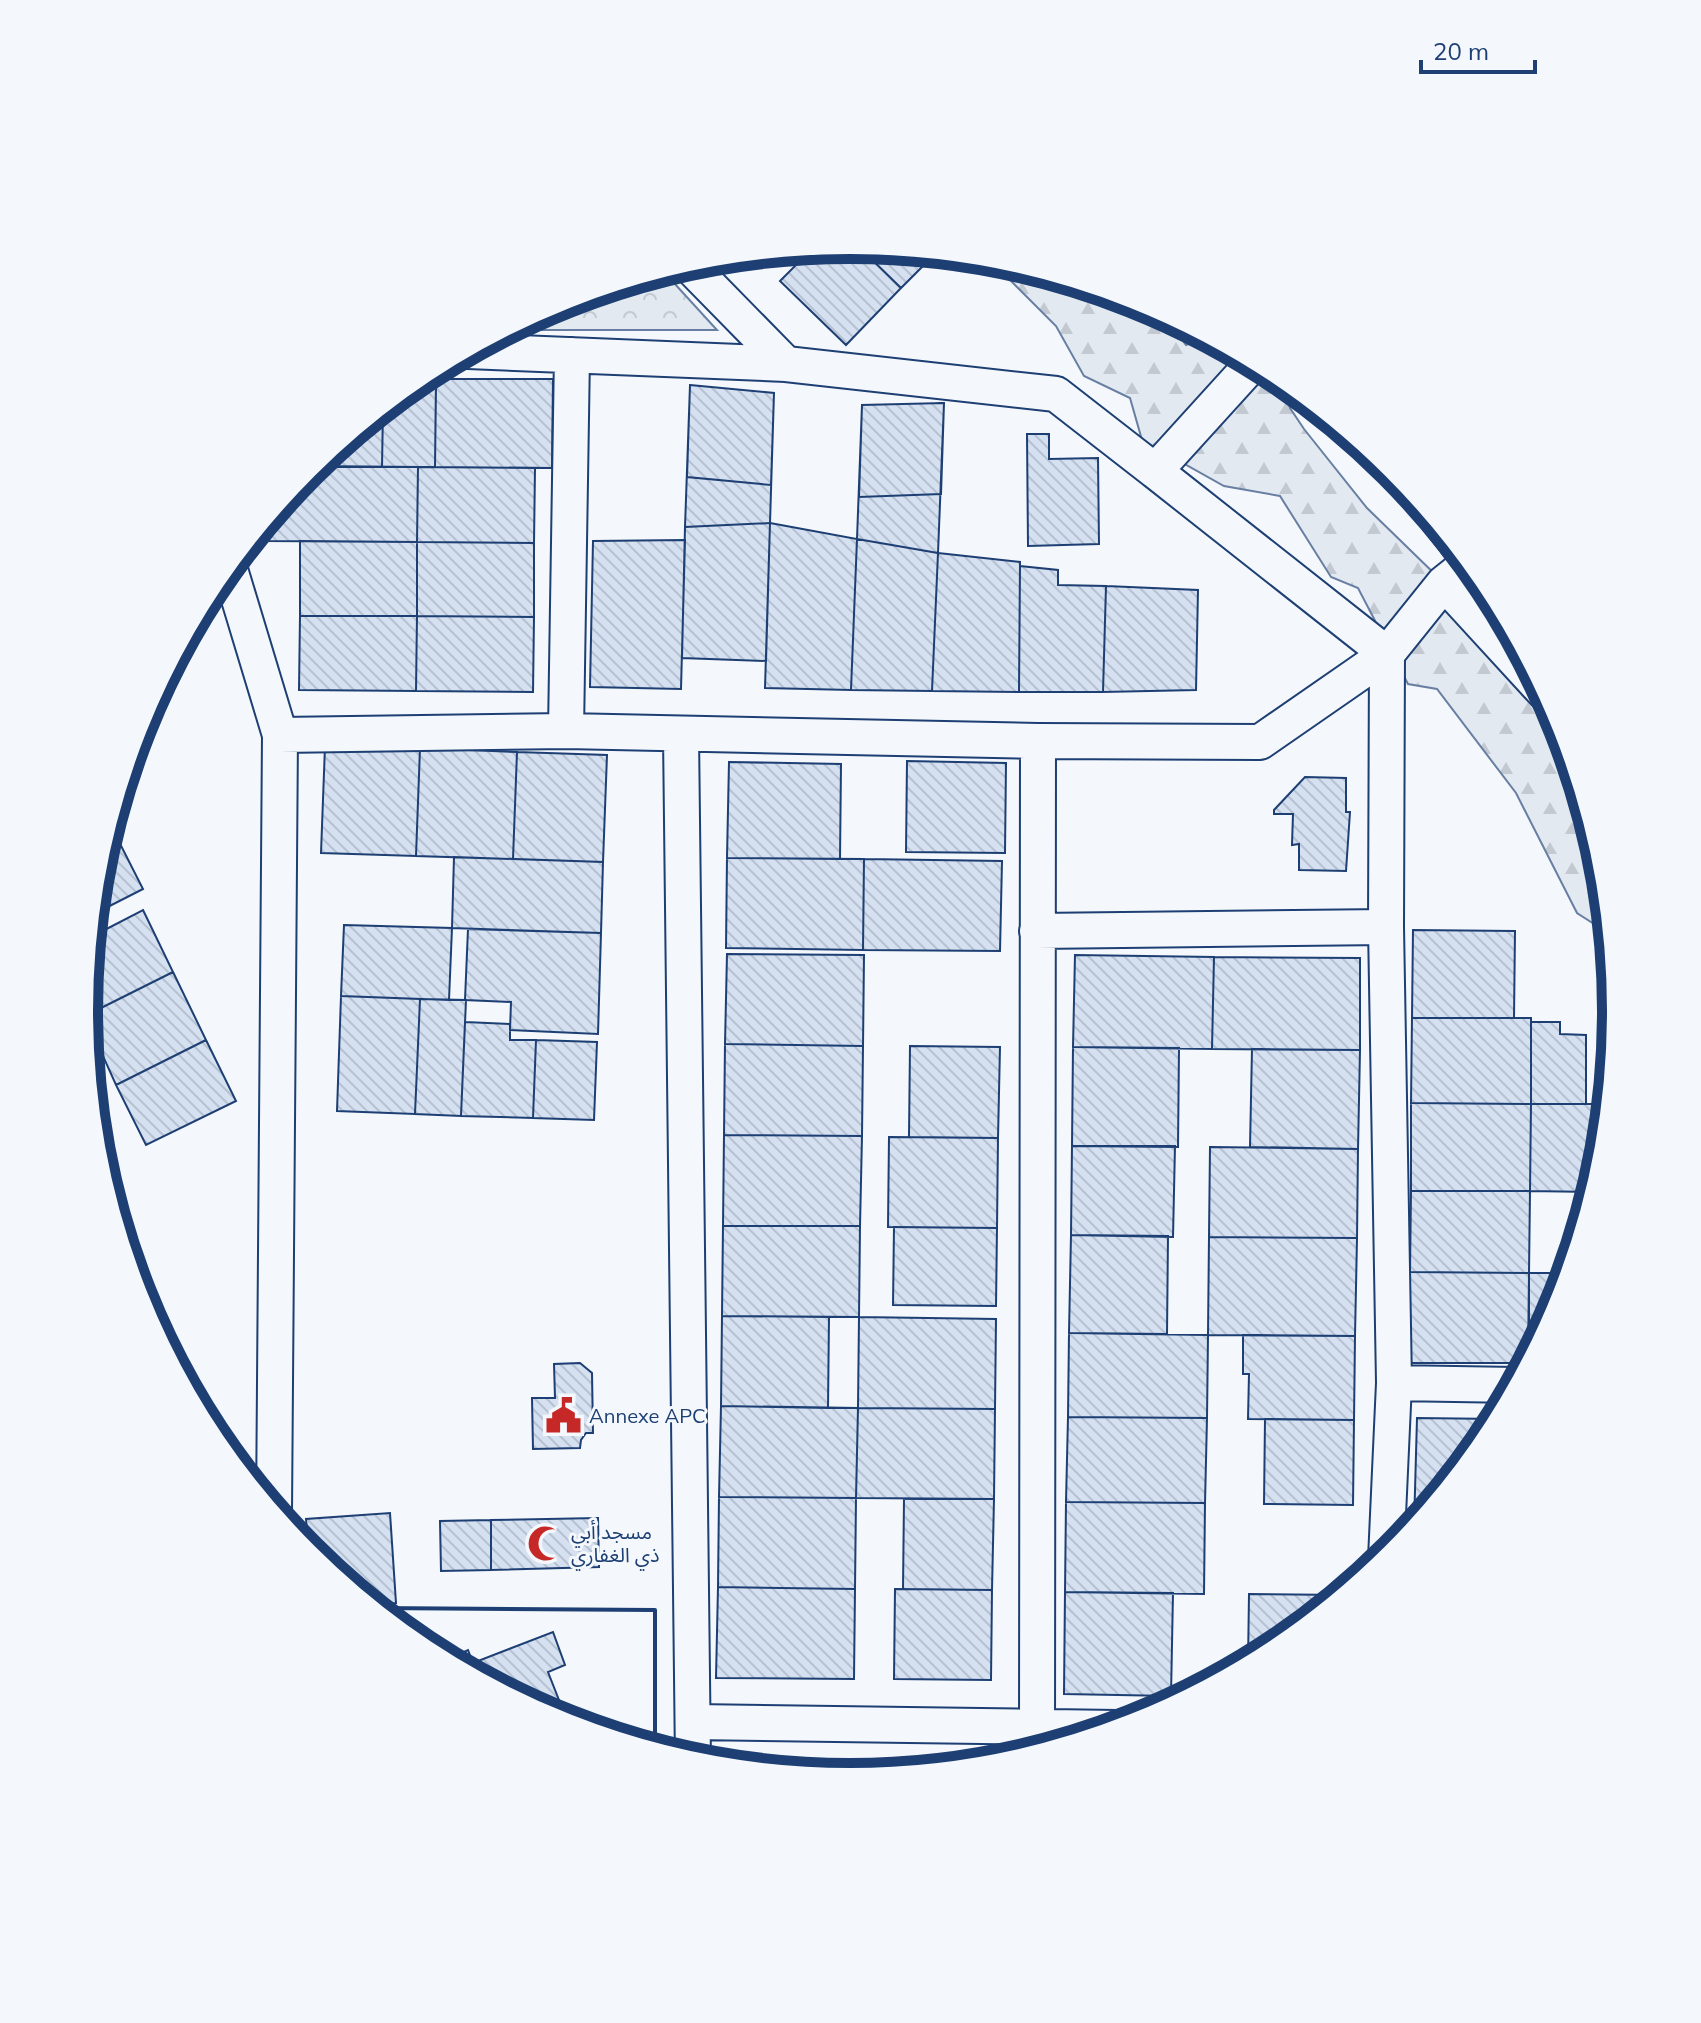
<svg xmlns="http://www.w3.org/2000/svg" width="1701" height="2023" font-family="Mulish,'Noto Sans Arabic',sans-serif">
<defs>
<pattern id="forest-firs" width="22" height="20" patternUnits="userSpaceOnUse" patternTransform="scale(2)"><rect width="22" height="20" fill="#e3e9f0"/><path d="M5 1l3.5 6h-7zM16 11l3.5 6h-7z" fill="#c2c9d1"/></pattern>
<pattern id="park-crowns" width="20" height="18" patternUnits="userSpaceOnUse" patternTransform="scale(2)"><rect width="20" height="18" fill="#e3e9f0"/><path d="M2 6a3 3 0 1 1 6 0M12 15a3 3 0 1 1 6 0" fill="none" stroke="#c2c9d1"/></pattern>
<pattern id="building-back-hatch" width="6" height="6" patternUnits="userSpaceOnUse" patternTransform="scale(2)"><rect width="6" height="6" fill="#d5e0f0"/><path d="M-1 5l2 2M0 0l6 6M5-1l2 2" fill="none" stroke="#b6c1d1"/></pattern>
</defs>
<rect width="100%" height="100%" fill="#f4f7fb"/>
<path fill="url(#forest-firs)" stroke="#687fa3" stroke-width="2" d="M 999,260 L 1144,304 L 1164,314 L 1186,345 L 1207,337 L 1278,375 L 1284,384 L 1290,408 L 1304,429 L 1367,508 L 1444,583 L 1512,672 L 1528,700 L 1566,743 L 1602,862 L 1611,948 L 1594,924 L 1577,913 L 1516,793 L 1437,689 L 1408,684 L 1358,588 L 1331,577 L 1280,496 L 1224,486 L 1142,440 L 1130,398 L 1084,376 L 1056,326 L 1005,275 Z"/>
<path fill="url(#park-crowns)" stroke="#687fa3" stroke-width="2" d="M 663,271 L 717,330 L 506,330 L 558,303 Z"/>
<path fill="url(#building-back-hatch)" stroke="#1d3f73" stroke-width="2" d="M 851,245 L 858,246 L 901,288 L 846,345 L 780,281 L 812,249 Z
M 858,246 L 936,253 L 901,288 Z
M 436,379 L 553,379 L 552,468 L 435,467 Z
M 412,385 L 436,385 L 435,467 L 382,467 L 383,408 Z
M 690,385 L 774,393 L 771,485 L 687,477 Z
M 690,385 L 774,393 L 770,523 L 685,527 Z
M 944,403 L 941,494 L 859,497 L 862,405 Z
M 944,403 L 938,553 L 857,539 L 862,405 Z
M 383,408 L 382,467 L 333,467 L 333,449 Z
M 1027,434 L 1049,434 L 1049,459 L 1098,458 L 1099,544 L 1028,546 Z
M 1349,434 L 1393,470 L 1412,494 L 1403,501 Z
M 333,449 L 333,467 L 312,466 Z
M 312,466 L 418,467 L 417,542 L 266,541 L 266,521 Z
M 418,467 L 535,468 L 534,543 L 417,542 Z
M 1417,500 L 1456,547 L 1444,556 L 1407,508 Z
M 770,523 L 857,539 L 851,690 L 765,688 Z
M 770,523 L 766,661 L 682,658 L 685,527 Z
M 857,539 L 938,553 L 932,691 L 851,690 Z
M 685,540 L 681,689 L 590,687 L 593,541 Z
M 300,541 L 417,542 L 417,616 L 300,616 Z
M 417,542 L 534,543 L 534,617 L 417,616 Z
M 938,553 L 1020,562 L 1019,692 L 932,691 Z
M 1020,566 L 1058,570 L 1058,585 L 1106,586 L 1103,692 L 1019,692 Z
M 1106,586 L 1198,590 L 1196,690 L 1103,692 Z
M 300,616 L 417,616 L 416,691 L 299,690 Z
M 417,616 L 534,617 L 533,692 L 416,691 Z
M 325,746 L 420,748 L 416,856 L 321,853 Z
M 420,748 L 517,752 L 513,859 L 416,856 Z
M 517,752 L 607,755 L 603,862 L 513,859 Z
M 907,761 L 1006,763 L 1005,853 L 906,852 Z
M 729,762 L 841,764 L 840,859 L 727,858 Z
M 1305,777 L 1346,778 L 1346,812 L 1350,812 L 1346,871 L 1299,870 L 1299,844 L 1292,845 L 1293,814 L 1274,814 L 1274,810 Z
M 110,824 L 143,889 L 94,914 L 99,862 Z
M 454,857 L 603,862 L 601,933 L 452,928 Z
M 727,858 L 864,859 L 863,950 L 726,948 Z
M 864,859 L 1002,861 L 1000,951 L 863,950 Z
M 143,910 L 173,972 L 85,1016 L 91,937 Z
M 344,925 L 452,928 L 449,1000 L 341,996 Z
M 468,929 L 601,933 L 598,1034 L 510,1030 L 511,1002 L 465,1000 Z
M 1413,930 L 1515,931 L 1514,1018 L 1412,1018 Z
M 727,954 L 864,955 L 863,1046 L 725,1044 Z
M 1075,955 L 1214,957 L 1212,1049 L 1073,1047 Z
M 1214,957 L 1360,958 L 1360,1050 L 1212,1049 Z
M 173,972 L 206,1040 L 116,1085 L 85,1016 Z
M 341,996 L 420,999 L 415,1114 L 337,1111 Z
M 420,999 L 466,1000 L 461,1116 L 415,1114 Z
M 1412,1018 L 1531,1018 L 1531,1104 L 1411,1103 Z
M 465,1022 L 510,1024 L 510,1040 L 536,1040 L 533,1118 L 461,1116 Z
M 1531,1022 L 1560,1022 L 1560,1034 L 1586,1035 L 1586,1104 L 1531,1104 Z
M 206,1040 L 236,1101 L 146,1145 L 116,1085 Z
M 536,1040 L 597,1042 L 594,1120 L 533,1118 Z
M 725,1044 L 863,1046 L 862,1136 L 724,1135 Z
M 910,1046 L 1000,1047 L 998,1138 L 909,1137 Z
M 1073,1047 L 1179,1048 L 1178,1147 L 1072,1146 Z
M 1252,1049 L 1360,1050 L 1358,1149 L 1250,1147 Z
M 1411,1103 L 1531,1104 L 1530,1191 L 1411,1191 Z
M 1531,1104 L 1596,1104 L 1593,1192 L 1530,1191 Z
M 724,1135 L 862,1136 L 860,1226 L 723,1226 Z
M 889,1137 L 998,1138 L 997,1228 L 888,1227 Z
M 1072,1146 L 1175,1146 L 1173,1237 L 1071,1235 Z
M 1210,1147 L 1358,1149 L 1357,1238 L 1209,1237 Z
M 1411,1191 L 1530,1191 L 1529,1273 L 1410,1272 Z
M 723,1226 L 860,1226 L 859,1317 L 722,1316 Z
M 894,1227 L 997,1228 L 996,1306 L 893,1305 Z
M 1071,1235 L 1168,1236 L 1167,1334 L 1069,1333 Z
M 1209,1237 L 1357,1238 L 1355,1336 L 1208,1335 Z
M 1410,1272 L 1529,1273 L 1528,1363 L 1409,1363 Z
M 1529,1273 L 1568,1273 L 1558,1305 L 1529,1361 Z
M 722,1316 L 829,1317 L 828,1408 L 721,1406 Z
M 859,1317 L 996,1319 L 995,1409 L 858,1408 Z
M 1069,1333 L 1208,1335 L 1207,1418 L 1068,1417 Z
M 1243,1335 L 1355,1336 L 1354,1420 L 1248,1419 L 1249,1374 L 1243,1374 Z
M 580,1363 L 592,1373 L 593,1433 L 586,1433 L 581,1440 L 580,1448 L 533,1449 L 532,1398 L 555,1398 L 554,1364 Z
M 721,1406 L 858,1408 L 856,1498 L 719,1497 Z
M 858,1408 L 995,1409 L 994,1499 L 856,1498 Z
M 1068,1417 L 1207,1418 L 1205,1503 L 1066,1502 Z
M 1417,1418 L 1498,1419 L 1488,1438 L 1414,1527 Z
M 1265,1419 L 1354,1420 L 1353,1505 L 1264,1504 Z
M 719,1497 L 856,1498 L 855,1589 L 718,1587 Z
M 904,1499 L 994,1499 L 992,1590 L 903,1589 Z
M 1066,1502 L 1205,1503 L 1204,1594 L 1065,1592 Z
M 390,1513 L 396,1603 L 371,1605 L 309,1554 L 306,1519 Z
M 598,1518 L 599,1567 L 491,1570 L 491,1520 Z
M 491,1520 L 491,1570 L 441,1571 L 440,1521 Z
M 718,1587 L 855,1589 L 854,1679 L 716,1678 Z
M 895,1589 L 992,1590 L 991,1680 L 894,1679 Z
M 1065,1592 L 1173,1593 L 1171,1696 L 1064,1694 Z
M 1249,1594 L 1342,1595 L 1276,1649 L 1248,1664 Z
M 553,1632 L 565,1665 L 548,1672 L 568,1723 L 557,1719 L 445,1660 L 468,1650 L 473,1663 Z
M 720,1759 L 823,1760 L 823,1775 L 720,1765 Z
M 901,1761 L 996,1762 L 996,1764 L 901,1773 Z"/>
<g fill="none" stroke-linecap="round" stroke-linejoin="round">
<defs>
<path id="minor" d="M 688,264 L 786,364
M 468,351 L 786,364 L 1056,394 L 1155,471
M 1254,362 L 1155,471 L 1387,654
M 229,566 L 280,735
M 1444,583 L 1545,693
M 566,731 L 572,355
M 681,735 L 693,1761
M 1037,931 L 1386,927
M 1394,1383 L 1516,1385
M 274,1512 L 280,735 L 566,731 L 1038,741 L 1260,742 L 1387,654 L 1444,583 L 1469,563
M 1386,1559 L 1394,1383 L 1386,927 L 1387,654
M 694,1722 L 1117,1728
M 1037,1752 L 1038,741"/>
</defs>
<use href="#minor" stroke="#1d3f73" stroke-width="38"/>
<use href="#minor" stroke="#f4f7fb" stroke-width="34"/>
<path stroke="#1d3f73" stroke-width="4" d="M 375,1608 L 655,1610 L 655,1749"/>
</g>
<defs>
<symbol id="civic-bare" viewBox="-9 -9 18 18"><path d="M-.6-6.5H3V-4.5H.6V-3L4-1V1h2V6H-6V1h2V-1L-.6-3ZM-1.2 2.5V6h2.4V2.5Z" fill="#c62828" stroke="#f4f7fb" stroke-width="2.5" paint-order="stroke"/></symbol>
<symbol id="mosque-bare" viewBox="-9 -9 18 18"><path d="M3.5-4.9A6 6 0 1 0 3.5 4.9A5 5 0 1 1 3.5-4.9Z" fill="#c62828" stroke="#f4f7fb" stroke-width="2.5" paint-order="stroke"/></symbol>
</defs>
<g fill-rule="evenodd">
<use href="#civic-bare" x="538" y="1390" width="51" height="51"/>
<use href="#mosque-bare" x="520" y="1518" width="51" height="51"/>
</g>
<g text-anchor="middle" stroke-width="6" stroke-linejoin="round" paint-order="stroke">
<g font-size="20" fill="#1d3f73" stroke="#f4f7fb" text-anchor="start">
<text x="589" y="1423">Annexe APC</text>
<text x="571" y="1539">مسجد أبي<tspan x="571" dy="23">ذي الغفاري</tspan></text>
</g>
</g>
<path d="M0 0H1701V2023H0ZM98 1011a752 752 0 1 1 1504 0a752 752 0 1 1-1504 0Z" fill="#f4f7fb" fill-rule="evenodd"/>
<path fill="none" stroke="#1d3f73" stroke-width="10" d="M98 1011a752 752 0 1 1 1504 0a752 752 0 1 1-1504 0Z"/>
<path d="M1421 60v12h114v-12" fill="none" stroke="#1d3f73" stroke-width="4"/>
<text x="1433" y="60" font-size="24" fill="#1d3f73" stroke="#f4f7fb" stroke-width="6" paint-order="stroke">20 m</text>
</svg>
